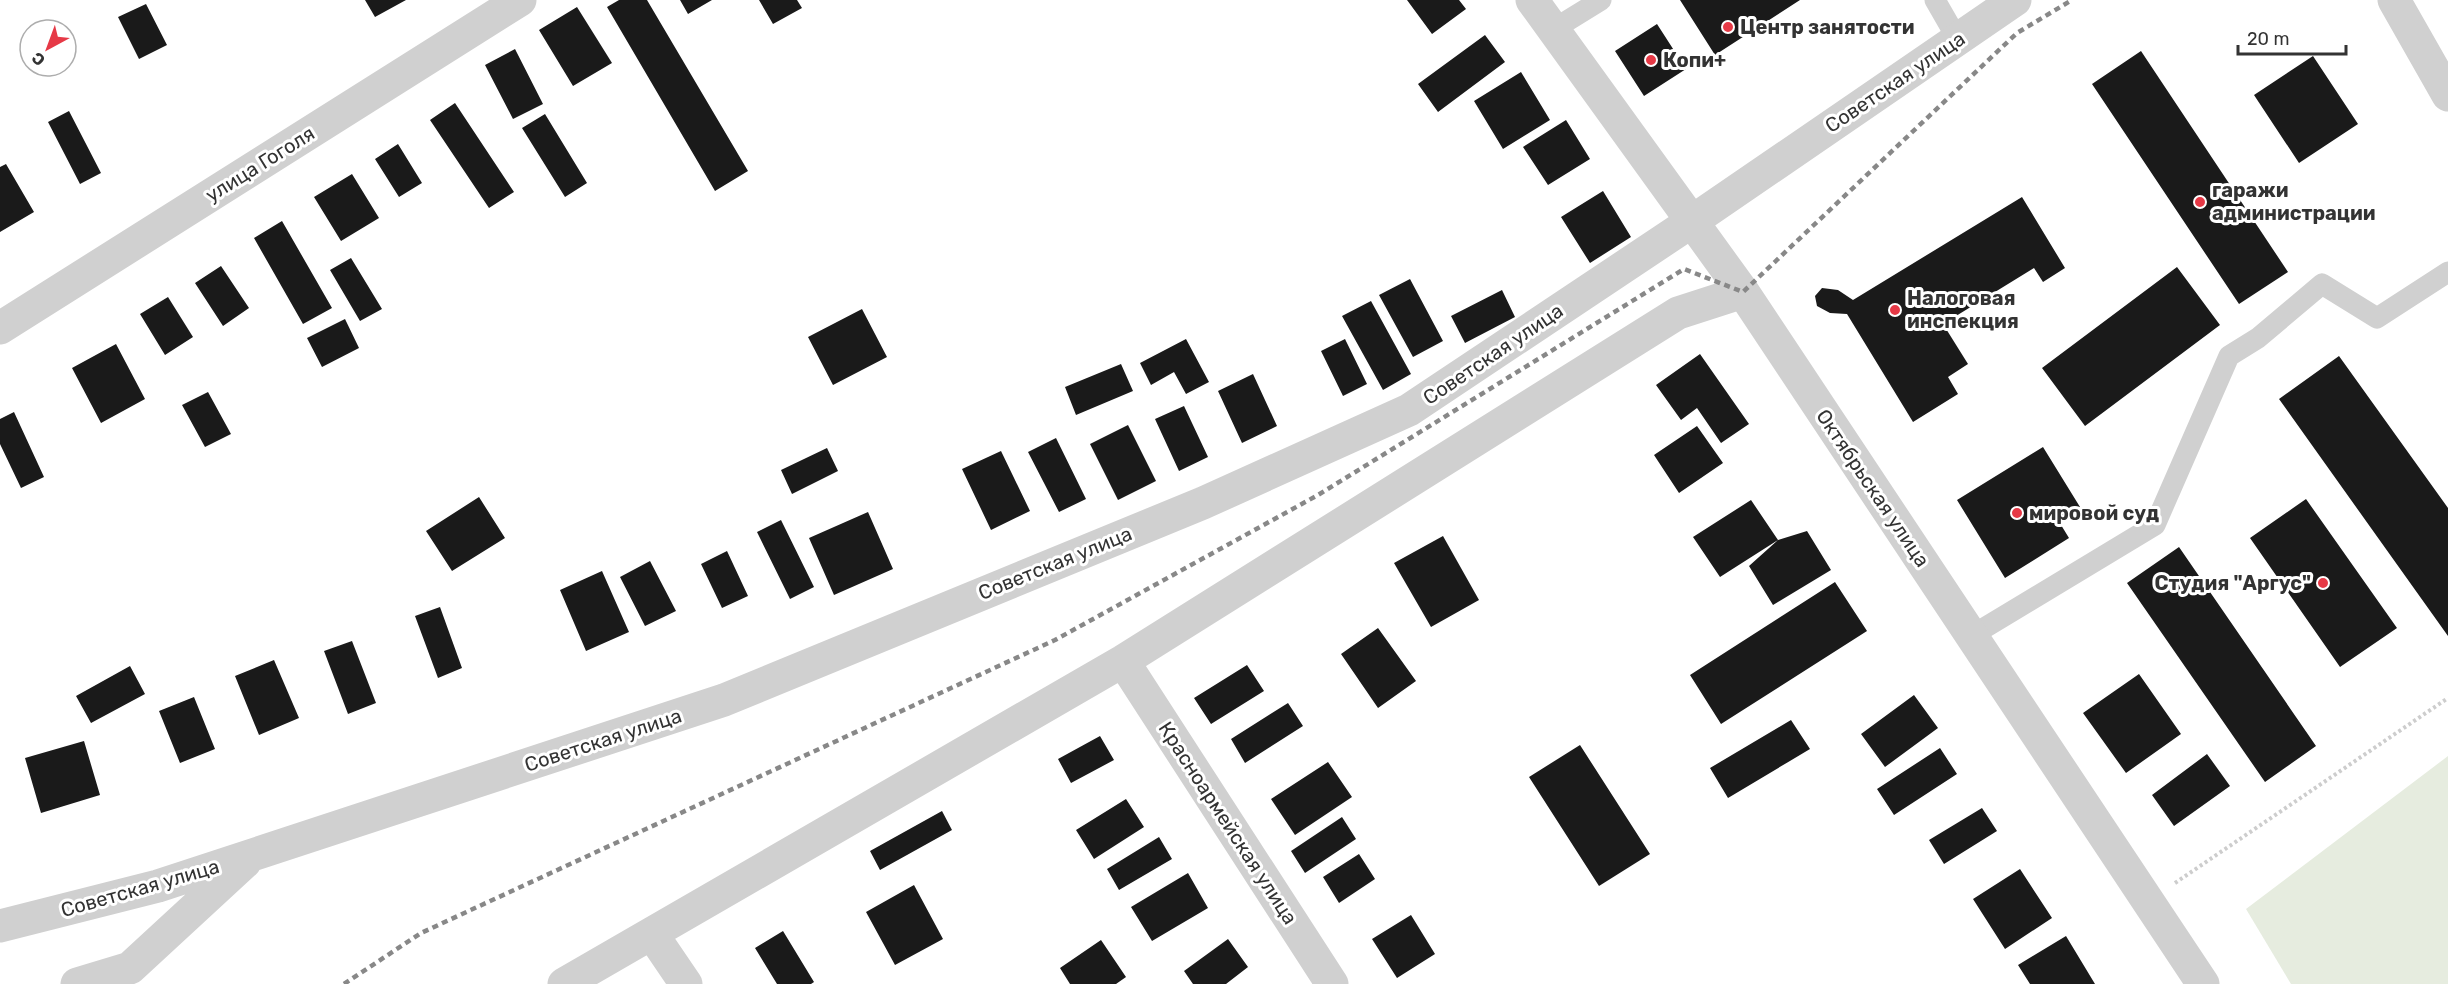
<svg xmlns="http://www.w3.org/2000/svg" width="2448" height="984" font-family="Rubik,sans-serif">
<rect width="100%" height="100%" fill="#fff"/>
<path fill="#e6ecdf" d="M 2448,756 L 2448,984 L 2291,984 L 2246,909 Z"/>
<path fill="#1a1a1a" d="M 365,0 L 406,0 L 375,17 Z
M 619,0 L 647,0 L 748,171 L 715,191 L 607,7 Z
M 680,0 L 712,0 L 688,14 Z
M 759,0 L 797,0 L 802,8 L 773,24 Z
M 1407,0 L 1459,0 L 1466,9 L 1432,34 Z
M 1680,0 L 1800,0 L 1715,55 Z
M 146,4 L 167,45 L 139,59 L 118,17 Z
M 577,7 L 612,63 L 573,86 L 539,30 Z
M 1657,24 L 1686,69 L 1644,96 L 1615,51 Z
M 1485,35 L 1505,62 L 1438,112 L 1418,84 Z
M 515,49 L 543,104 L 513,119 L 485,65 Z
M 2141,51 L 2288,272 L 2239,304 L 2092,84 Z
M 2313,56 L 2358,124 L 2299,163 L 2254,95 Z
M 1521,72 L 1550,120 L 1503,149 L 1474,101 Z
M 455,103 L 514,192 L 489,208 L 430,120 Z
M 69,111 L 101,173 L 80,184 L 48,122 Z
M 545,114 L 587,183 L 565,197 L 522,128 Z
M 1566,120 L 1590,159 L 1548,185 L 1523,147 Z
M 398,144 L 422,183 L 399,197 L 375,159 Z
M 6,164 L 34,212 L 0,232 L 0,167 Z
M 352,174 L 379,218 L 341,241 L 314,197 Z
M 1603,191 L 1631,237 L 1590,263 L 1561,217 Z
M 2022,197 L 2065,268 L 2043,282 L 2034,268 L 1943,324 L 1968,364 L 1948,377 L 1958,394 L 1913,422 L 1847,314 L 1830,313 L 1817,306 L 1815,296 L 1822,288 L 1838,290 L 1853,300 Z
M 282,221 L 332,308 L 303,324 L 254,238 Z
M 351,258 L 382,309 L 360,321 L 330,270 Z
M 221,266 L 249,308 L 223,326 L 195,283 Z
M 2177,267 L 2220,325 L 2085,426 L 2042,368 Z
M 1410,279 L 1443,341 L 1413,357 L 1379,295 Z
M 1502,290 L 1515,317 L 1465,343 L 1451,316 Z
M 168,297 L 193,337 L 165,355 L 140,314 Z
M 1371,301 L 1411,374 L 1383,390 L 1342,316 Z
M 862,309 L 887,357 L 833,385 L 808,337 Z
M 345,319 L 359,348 L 322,367 L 307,338 Z
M 1186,339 L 1209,382 L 1186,394 L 1174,372 L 1151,385 L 1140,363 Z
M 1345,339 L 1367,384 L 1343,396 L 1321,351 Z
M 116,344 L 145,399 L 101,423 L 72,368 Z
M 1700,354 L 1749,424 L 1721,443 L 1697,408 L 1681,420 L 1656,385 Z
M 2339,356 L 2448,508 L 2448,636 L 2279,399 Z
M 1121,364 L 1133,391 L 1076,415 L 1065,387 Z
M 1253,374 L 1277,426 L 1242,443 L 1218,391 Z
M 208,392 L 231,434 L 205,447 L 182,405 Z
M 1184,406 L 1208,457 L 1179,471 L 1155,419 Z
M 14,412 L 44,477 L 21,488 L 0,444 L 0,419 Z
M 1128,425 L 1156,481 L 1118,500 L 1090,444 Z
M 1697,426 L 1723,463 L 1679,493 L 1654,455 Z
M 1056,438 L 1086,499 L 1059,512 L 1028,452 Z
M 2043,447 L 2080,507 L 2058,520 L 2069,538 L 2005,578 L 1957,500 Z
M 827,448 L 838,471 L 792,494 L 781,470 Z
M 1001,451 L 1030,511 L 991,530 L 962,469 Z
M 479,497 L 505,538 L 452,571 L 426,531 Z
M 2306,499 L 2397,628 L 2340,667 L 2250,538 Z
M 1751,500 L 1778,540 L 1720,577 L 1693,537 Z
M 868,512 L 893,569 L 834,595 L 809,538 Z
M 781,520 L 814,587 L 790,599 L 757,532 Z
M 1807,531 L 1831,570 L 1773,605 L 1749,566 L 1778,540 Z
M 1443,536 L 1479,600 L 1431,627 L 1394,563 Z
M 2179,547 L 2316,746 L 2265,782 L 2127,583 Z
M 727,551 L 748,596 L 722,608 L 701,564 Z
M 650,561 L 676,611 L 645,626 L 620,577 Z
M 602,571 L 629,632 L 586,651 L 560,590 Z
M 1835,582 L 1867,631 L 1721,724 L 1690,675 Z
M 440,607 L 462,668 L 438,678 L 415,616 Z
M 1378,628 L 1416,681 L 1378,708 L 1341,654 Z
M 352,641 L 376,703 L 348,714 L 324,651 Z
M 274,660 L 299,718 L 259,735 L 235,676 Z
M 1247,665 L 1264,691 L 1211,724 L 1194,698 Z
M 130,666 L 145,694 L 91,723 L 76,696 Z
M 2139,674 L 2181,734 L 2126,773 L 2083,713 Z
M 1914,695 L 1938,728 L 1885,767 L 1861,734 Z
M 194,697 L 215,749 L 180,763 L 159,711 Z
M 1288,703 L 1303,726 L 1245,763 L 1231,739 Z
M 1791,720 L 1810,749 L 1728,798 L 1710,768 Z
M 1100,736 L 1114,760 L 1071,783 L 1058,759 Z
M 84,741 L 100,795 L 41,813 L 25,758 Z
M 1580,745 L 1650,854 L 1599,886 L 1529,777 Z
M 1940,748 L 1957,774 L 1894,815 L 1877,789 Z
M 2207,754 L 2230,786 L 2174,826 L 2152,795 Z
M 1328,762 L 1352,797 L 1295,835 L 1271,799 Z
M 1126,799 L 1144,827 L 1094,859 L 1076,830 Z
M 1982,808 L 1997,831 L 1944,864 L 1929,840 Z
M 942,811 L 952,830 L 880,870 L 870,851 Z
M 1342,817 L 1356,839 L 1305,873 L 1291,851 Z
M 1159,837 L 1172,859 L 1119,890 L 1107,869 Z
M 1359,854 L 1375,879 L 1339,903 L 1323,877 Z
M 2020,869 L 2052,918 L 2005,949 L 1973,899 Z
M 1188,873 L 1208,908 L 1152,941 L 1131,907 Z
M 914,885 L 943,939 L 895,965 L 866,912 Z
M 1411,915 L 1435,954 L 1397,978 L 1372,939 Z
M 783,931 L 814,982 L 811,984 L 777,984 L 755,948 Z
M 2066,936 L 2095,984 L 2030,984 L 2018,965 Z
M 1228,939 L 1248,967 L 1226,984 L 1193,984 L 1184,971 Z
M 1101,940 L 1126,977 L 1116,984 L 1070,984 L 1060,968 Z"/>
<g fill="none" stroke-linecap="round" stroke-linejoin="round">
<path stroke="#cdcdcd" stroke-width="4" stroke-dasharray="3 3" stroke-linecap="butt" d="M 2175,883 L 2448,698"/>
<path stroke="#d0d0d0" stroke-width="21" d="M 1935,0 L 1958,40
M 1554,29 L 1601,0
M 1971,636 L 2155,525 L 2229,356 L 2258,338 L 2322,284 L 2377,318 L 2448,272"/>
<path stroke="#d0d0d0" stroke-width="33" d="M 1532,0 L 1743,292 L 2203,984
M 2394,0 L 2448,95
M 0,328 L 520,0
M 1123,661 L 1332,984
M 0,926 L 158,886 L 724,700 L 1203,503 L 1409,410 L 1691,222 L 2015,0
M 652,934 L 686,984
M 77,984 L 130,968 L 245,862
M 564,984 L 1123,661 L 1678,313 L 1743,292"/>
<path stroke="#888" stroke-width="4.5" stroke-dasharray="6 4.5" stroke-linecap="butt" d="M 344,984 L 421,933 L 1055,640 L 1318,495 L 1684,269 L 1743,292 L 2017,33 L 2072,0"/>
</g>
<g fill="#e63946" stroke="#fff" stroke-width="2">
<circle cx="1728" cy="27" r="6"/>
<circle cx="1651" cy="60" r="6"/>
<circle cx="2200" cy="202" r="6"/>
<circle cx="1895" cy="310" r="6"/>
<circle cx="2017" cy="513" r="6"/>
<circle cx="2323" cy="583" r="6"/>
</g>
<g text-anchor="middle" stroke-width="6" stroke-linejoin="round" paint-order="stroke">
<g font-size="20" font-weight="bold" fill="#333" stroke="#fff" text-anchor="start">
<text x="1740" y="34">Центр занятости</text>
<text x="1663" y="67">Копи+</text>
<text x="2212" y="197">гаражи<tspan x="2212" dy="23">администрации</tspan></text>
<text x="1907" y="305">Налоговая<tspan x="1907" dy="23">инспекция</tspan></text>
<text x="2029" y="520">мировой суд</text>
<text x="2311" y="590" text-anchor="end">Студия "Аргус"</text>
</g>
<g font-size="20" fill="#333" stroke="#fff">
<text transform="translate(1895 82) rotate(-34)" y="7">Советская улица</text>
<text transform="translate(260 164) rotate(-32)" y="7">улица Гоголя</text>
<text transform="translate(1493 354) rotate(-34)" y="7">Советская улица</text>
<text transform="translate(1873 488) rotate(56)" y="7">Октябрьская улица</text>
<text transform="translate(1055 563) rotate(-22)" y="7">Советская улица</text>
<text transform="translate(603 740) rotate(-18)" y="7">Советская улица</text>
<text transform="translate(1228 823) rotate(57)" y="7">Красноармейская улица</text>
<text transform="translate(140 888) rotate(-16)" y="7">Советская улица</text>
</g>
</g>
<g transform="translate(48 48) rotate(221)"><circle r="28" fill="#ffffff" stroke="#adadad" stroke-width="1.5"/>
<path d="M0-4.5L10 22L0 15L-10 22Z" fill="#e63946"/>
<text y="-9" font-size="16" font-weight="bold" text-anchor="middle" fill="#333333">С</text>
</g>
<path d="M2238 45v9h108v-9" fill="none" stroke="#333333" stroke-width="3"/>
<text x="2247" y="45" font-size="18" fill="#333333" stroke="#ffffff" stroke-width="4.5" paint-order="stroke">20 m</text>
</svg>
